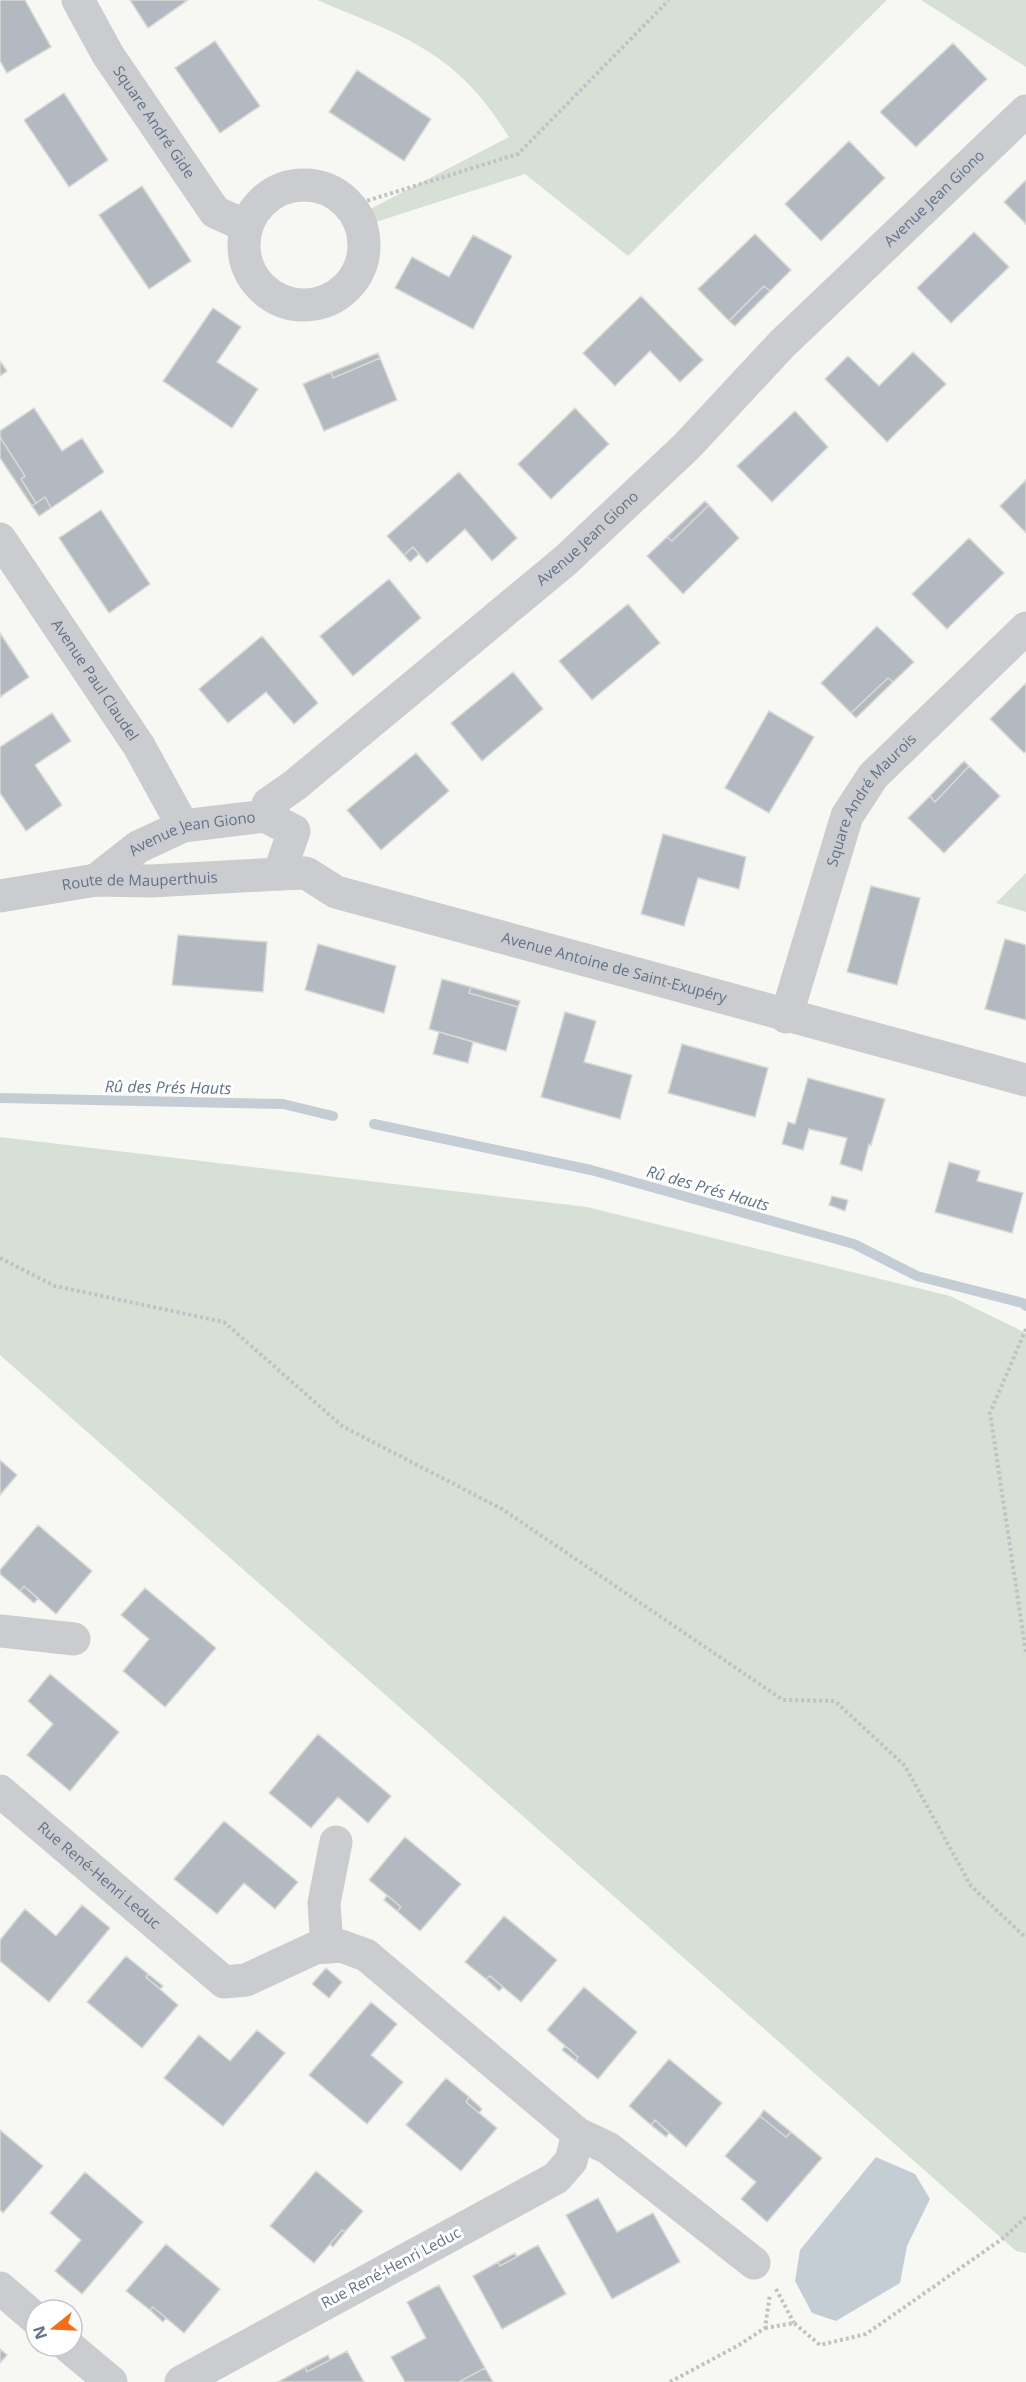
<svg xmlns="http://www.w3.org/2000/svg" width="1026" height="2382" font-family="'Open Sans',sans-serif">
<rect width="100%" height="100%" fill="#f7f8f4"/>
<path fill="#d7e0d5" d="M 317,0 L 887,0 L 628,256 L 525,174 L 376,222 L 370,209 L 509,137 C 456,51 405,37 317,0 Z
M 921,0 L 1026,0 L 1026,67 Z
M 1026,873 L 1026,912 L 996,903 Z
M 0,1137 L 587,1207 L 950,1296 L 1026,1333 L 1026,2253 L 1016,2251 L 0,1355 Z"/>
<path fill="#c5cdd4" d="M 876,2157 L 915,2174 L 930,2199 L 907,2246 L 900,2283 L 836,2321 L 812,2313 L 795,2281 L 800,2250 Z"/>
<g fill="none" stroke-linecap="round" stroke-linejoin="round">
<path stroke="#c5cdd4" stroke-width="10" d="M 0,1098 L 283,1104 L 333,1116
M 374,1124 L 591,1170 L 854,1244 L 917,1276 L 1023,1303 L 1026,1306"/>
</g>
<path fill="#b3b9c1" stroke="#d9d9d6" stroke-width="1.5" d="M 0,0 L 25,0 L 51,47 L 7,73 L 0,61 Z
M 130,0 L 188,0 L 148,28 Z
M 215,41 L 260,106 L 220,133 L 175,68 Z
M 953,43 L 987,79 L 916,147 L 880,112 Z
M 357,70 L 431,119 L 404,161 L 329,112 Z
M 64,93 L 108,160 L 69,187 L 24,120 Z
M 849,141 L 885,178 L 821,241 L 785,204 Z
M 1026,180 L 1026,224 L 1004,202 Z
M 142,186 L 191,261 L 149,289 L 99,215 Z
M 974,232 L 1009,267 L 951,323 L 917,288 Z
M 755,234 L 791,270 L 770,291 L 764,286 L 729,321 L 698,289 Z
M 473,235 L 512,256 L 473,329 L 395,288 L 412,257 L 449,277 Z
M 764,286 L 770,291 L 735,326 L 729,321 Z
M 641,296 L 703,360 L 680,382 L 650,351 L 615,386 L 583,353 Z
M 213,308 L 241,327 L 217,362 L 258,389 L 232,428 L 163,381 Z
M 913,352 L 946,384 L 887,442 L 825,379 L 848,356 L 879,386 Z
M 378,353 L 380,358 L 333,378 L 331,372 Z
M 380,358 L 397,400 L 324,431 L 303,384 L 331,372 L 333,378 Z
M 0,361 L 7,371 L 0,376 Z
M 34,408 L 62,451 L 82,438 L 104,472 L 51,508 L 45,497 L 36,503 L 21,479 L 25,476 L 0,437 L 0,431 Z
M 575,408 L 609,444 L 551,499 L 518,464 Z
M 795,411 L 828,447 L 772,502 L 737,466 Z
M 0,437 L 25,476 L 21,479 L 36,503 L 32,506 L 0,458 Z
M 459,472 L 517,538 L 492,561 L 465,529 L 427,563 L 413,547 L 404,555 L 387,536 Z
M 1026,480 L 1026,533 L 1000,506 Z
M 45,497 L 51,508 L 39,516 L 32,506 Z
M 705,501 L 709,505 L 672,541 L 667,537 Z
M 709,505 L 739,538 L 683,594 L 647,556 L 667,537 L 672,541 Z
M 101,510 L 150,584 L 109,613 L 59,538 Z
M 969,538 L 1004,573 L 947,629 L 912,594 Z
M 413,547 L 419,554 L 410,562 L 404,555 Z
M 389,579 L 421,618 L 353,676 L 320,636 Z
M 628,604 L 660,643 L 592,700 L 559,661 Z
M 877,626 L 914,662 L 893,682 L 888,678 L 851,713 L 821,683 Z
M 0,633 L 29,677 L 0,697 Z
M 262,636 L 318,703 L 294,724 L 266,692 L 228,723 L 199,689 Z
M 513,672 L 543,709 L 482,761 L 451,723 Z
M 888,678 L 893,682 L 856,718 L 851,713 Z
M 1026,683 L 1026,751 L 1024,753 L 990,719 Z
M 769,711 L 814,737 L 769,813 L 725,788 Z
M 52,713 L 71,741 L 35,765 L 62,805 L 26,831 L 0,793 L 0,747 Z
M 416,753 L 449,791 L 381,850 L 347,810 Z
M 964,761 L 969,766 L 935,802 L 930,796 Z
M 969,766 L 1000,796 L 944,853 L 908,818 L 930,796 L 935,802 Z
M 663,834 L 746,857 L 739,889 L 698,878 L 684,926 L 641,914 Z
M 871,886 L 920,898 L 897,985 L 847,972 Z
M 178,935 L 267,942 L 263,992 L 172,985 Z
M 1005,939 L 1026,945 L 1026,1020 L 985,1009 Z
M 318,944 L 396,966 L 384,1013 L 305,990 Z
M 442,979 L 471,987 L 469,993 L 518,1007 L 506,1051 L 429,1029 Z
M 471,987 L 520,1001 L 518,1007 L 469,993 Z
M 565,1012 L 596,1021 L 584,1062 L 632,1075 L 620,1119 L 541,1097 Z
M 439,1032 L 473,1042 L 468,1063 L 433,1054 Z
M 682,1044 L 768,1068 L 755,1117 L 668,1093 Z
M 808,1078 L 885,1099 L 871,1145 L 869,1144 L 862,1171 L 840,1164 L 847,1138 L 809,1129 L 803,1150 L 782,1144 L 788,1122 L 795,1124 Z
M 949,1162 L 980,1171 L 977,1181 L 1023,1193 L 1012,1233 L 935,1212 Z
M 832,1196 L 848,1200 L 845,1211 L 829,1205 Z
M 0,1460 L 17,1475 L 0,1495 Z
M 38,1525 L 92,1571 L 56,1614 L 24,1586 L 20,1591 L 0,1574 L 0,1570 Z
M 24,1586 L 38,1599 L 34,1603 L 20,1591 Z
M 145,1588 L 216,1648 L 165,1707 L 123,1671 L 149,1639 L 121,1615 Z
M 50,1674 L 119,1732 L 70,1791 L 27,1755 L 53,1724 L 28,1701 Z
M 318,1734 L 391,1796 L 368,1823 L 338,1797 L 311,1828 L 269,1793 Z
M 224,1821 L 298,1882 L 275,1909 L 244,1883 L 217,1914 L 174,1879 Z
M 405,1837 L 461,1884 L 420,1931 L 397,1911 L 401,1907 L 369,1880 Z
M 387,1895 L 401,1907 L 397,1911 L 384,1900 Z
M 82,1905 L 110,1928 L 49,2002 L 0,1961 L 0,1940 L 25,1909 L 56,1936 Z
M 504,1916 L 557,1960 L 521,2002 L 490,1976 L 486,1979 L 465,1962 Z
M 126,1956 L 148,1974 L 146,1977 L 178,2005 L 142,2048 L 87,2002 Z
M 326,1968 L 342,1982 L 329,1998 L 312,1984 Z
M 148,1974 L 163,1986 L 160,1989 L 146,1977 Z
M 490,1976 L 503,1987 L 499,1991 L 486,1979 Z
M 584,1987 L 637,2032 L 598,2079 L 576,2061 L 578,2057 L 547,2030 Z
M 371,2002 L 397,2024 L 371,2055 L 403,2082 L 367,2124 L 309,2075 Z
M 257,2030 L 285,2053 L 223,2126 L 164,2078 L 199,2035 L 230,2061 Z
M 565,2046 L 578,2057 L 576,2061 L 562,2050 Z
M 669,2059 L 722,2103 L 686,2147 L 655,2120 L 651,2125 L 629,2106 Z
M 446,2078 L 469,2097 L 466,2102 L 497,2128 L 461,2171 L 406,2125 Z
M 469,2097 L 482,2109 L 479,2113 L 466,2102 Z
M 764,2110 L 791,2132 L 786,2137 L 760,2116 Z
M 760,2116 L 786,2137 L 791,2132 L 822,2158 L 767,2222 L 741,2199 L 756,2182 L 725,2156 Z
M 655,2120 L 669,2133 L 666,2137 L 651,2125 Z
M 0,2130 L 43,2166 L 3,2213 L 0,2210 Z
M 316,2171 L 363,2211 L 345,2232 L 342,2230 L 314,2263 L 270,2226 Z
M 85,2172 L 143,2222 L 82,2294 L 55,2271 L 81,2240 L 50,2213 Z
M 598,2198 L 617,2232 L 653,2213 L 680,2262 L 612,2299 L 566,2215 Z
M 342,2230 L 345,2232 L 333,2247 L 330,2244 Z
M 166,2244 L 220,2289 L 184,2333 L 153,2307 L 150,2310 L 126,2291 Z
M 538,2245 L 566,2294 L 502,2329 L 473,2276 L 498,2262 L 500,2266 Z
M 515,2253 L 517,2257 L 500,2266 L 498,2262 Z
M 439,2285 L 485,2368 L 459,2382 L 405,2382 L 391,2357 L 426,2338 L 407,2302 Z
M 153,2307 L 166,2318 L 163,2322 L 150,2310 Z
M 0,2349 L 7,2355 L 0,2363 Z
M 347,2351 L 364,2382 L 278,2382 L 305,2367 L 307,2372 Z
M 328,2355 L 330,2360 L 307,2372 L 305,2367 Z
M 485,2368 L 493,2382 L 459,2382 Z"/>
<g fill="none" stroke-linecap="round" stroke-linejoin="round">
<path stroke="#c0c2c5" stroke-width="4" stroke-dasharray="3 3" stroke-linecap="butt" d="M 350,206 L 518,154 L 669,0
M 0,1258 L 55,1286 L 224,1322 L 342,1426 L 502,1509 L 783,1700 L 835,1701 L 905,1766 L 971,1886 L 1026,1938
M 1026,1329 L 990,1413 L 1026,1653
M 776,2289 L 794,2323
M 765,2328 L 794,2323 L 820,2345 L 866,2334 L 1002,2239 L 1026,2217
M 670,2382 L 739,2345 L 765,2328 L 770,2294"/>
<g stroke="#caccd0" stroke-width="33">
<path id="s1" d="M 78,0 L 108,55 L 215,212 L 246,226"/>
<circle cx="304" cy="245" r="60"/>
<path id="s2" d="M 0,539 L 139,746 L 183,826"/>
<path id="s3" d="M 265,816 L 268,804 L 295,785 L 566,560 L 687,446 L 782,344 L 1026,111"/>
<path id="s4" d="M 265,816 L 294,831 L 279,874 L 306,873 L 336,892 L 1026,1080"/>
<path id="s5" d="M 96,880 L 138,847 L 183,826 L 265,816"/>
<path id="s6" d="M 0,896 L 96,880 L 151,881 L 279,874"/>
<path id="s7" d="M 786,1017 L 847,816 L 873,776 L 1026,628"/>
<path d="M 0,1631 L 74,1639"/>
<path id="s8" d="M 0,1791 L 224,1982 L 246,1980 L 315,1948 L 341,1946 L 366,1955 L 578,2134 L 571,2161 L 556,2178 L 181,2382"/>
<path d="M 327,1947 L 324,1903 L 336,1842"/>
<path d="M 578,2134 L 608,2148 L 754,2263"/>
<path d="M 0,2288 L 36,2319"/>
<path d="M 68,2346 L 111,2382"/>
</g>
</g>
<g text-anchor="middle" stroke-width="6" stroke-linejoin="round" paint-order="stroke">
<g font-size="15" fill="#637288" stroke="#fff">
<text dy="5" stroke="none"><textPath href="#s1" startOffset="144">Square André Gide</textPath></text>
<text dy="5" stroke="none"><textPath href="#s3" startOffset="914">Avenue Jean Giono</textPath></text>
<text dy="5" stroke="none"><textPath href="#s3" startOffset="428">Avenue Jean Giono</textPath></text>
<text dy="5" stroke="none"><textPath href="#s2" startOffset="170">Avenue Paul Claudel</textPath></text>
<text dy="5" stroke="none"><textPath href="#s7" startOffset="236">Square André Maurois</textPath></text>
<text dy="5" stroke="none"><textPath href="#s5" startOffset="110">Avenue Jean Giono</textPath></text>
<text dy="5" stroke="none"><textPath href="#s6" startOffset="141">Route de Mauperthuis</textPath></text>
<text dy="5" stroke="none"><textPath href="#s4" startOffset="429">Avenue Antoine de Saint-Exupéry</textPath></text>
<text dy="5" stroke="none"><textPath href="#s8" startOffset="130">Rue René-Henri Leduc</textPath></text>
<text transform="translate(391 2268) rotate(-28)" y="5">Rue René-Henri Leduc</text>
</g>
<g font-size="16" font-style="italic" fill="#5f7484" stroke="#fff">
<text transform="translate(168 1087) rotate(1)" y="6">Rû des Prés Hauts</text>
<text transform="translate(708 1188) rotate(16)" y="6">Rû des Prés Hauts</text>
</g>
</g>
<g transform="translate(54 2328) rotate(252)"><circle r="28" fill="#ffffff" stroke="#c1c7cf" stroke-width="1.5"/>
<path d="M0-4.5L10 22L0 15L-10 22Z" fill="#f46e17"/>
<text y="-9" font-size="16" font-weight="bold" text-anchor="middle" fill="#637288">N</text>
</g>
</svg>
